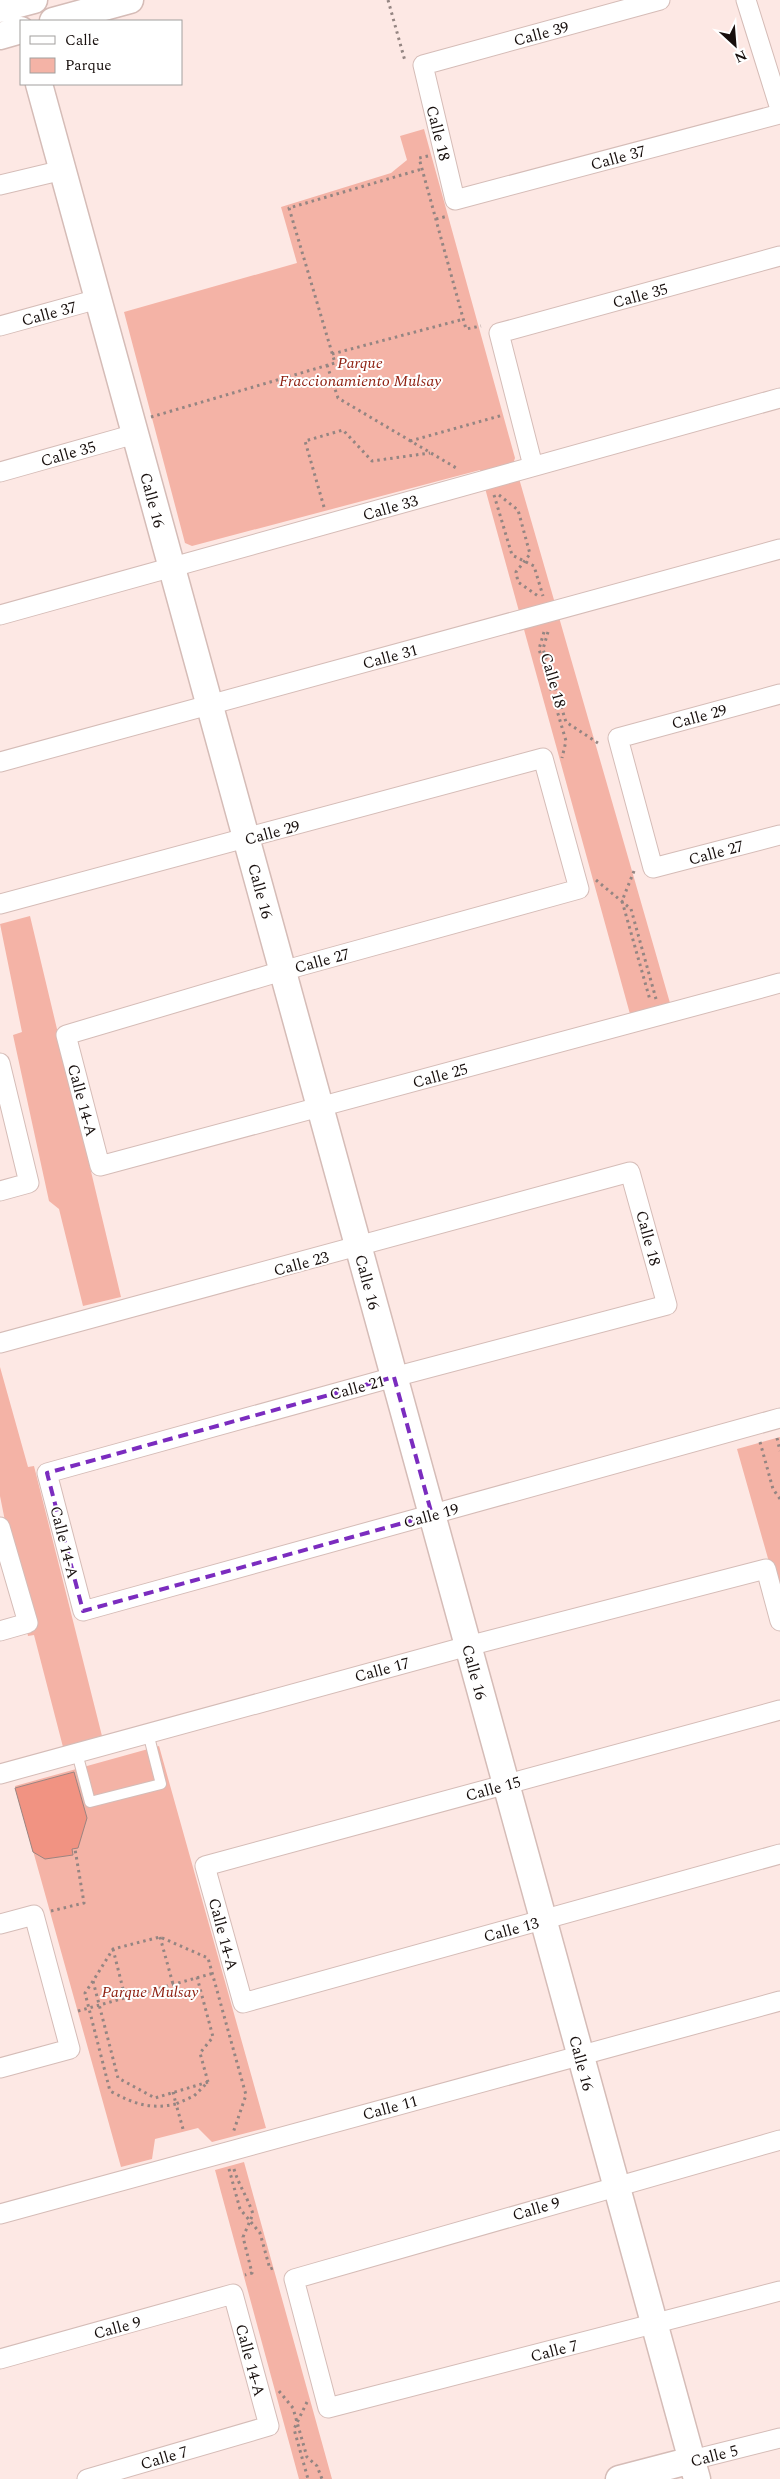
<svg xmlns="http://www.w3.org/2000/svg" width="780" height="2479" font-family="Spectral,serif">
<rect width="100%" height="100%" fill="#fde8e4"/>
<path fill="#f4b3a6" d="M 424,129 L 515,458 L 514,461 L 670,1003 L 630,1014 L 480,470 L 192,546 L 185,543 L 124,312 L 297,263 L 281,207 L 391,173 L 407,160 L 400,136 Z
M 30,916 L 121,1297 L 83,1306 L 59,1209 L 49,1201 L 13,1035 L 22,1032 L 0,924 Z
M 0,1367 L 28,1467 L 34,1466 L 102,1736 L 63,1747 L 34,1635 L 28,1636 L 0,1496 Z
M 780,1437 L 780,1601 L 737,1449 Z
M 159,1746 L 266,2128 L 212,2142 L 198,2128 L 155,2139 L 152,2159 L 121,2167 L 15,1786 Z
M 244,2162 L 332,2479 L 299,2479 L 215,2170 Z"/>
<path fill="#f19382" stroke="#9c8480" d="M 74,1772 L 87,1818 L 78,1848 L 72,1849 L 73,1855 L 45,1859 L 33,1852 L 15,1788 Z"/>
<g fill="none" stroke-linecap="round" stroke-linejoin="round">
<defs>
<path id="lane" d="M 77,1753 L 90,1802 L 161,1784 L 148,1733"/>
<path id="street" d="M 660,0 L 423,65 L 455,200 L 780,114
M 746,0 L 780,109
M 0,185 L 63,170
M 0,326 L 98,299
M 533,466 L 499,333 L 780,256
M 0,472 L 135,434
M 0,615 L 780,398
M 780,694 L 618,738 L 653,868 L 780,835
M 0,762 L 780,549
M 0,904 L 543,758 L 579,889 L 282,971 L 66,1035 L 100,1166 L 780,983
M 0,1063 L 29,1183 L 0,1191
M 0,1343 L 630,1172 L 667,1305 L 394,1377 L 47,1473 L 83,1611 L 780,1418
M 0,1527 L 28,1623 L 0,1631
M 780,1710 L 205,1866 L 243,2003 L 780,1854
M 0,1774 L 468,1646 L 766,1569 L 780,1621
M 0,1924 L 34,1915 L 70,2049 L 0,2068
M 780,2140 L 294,2279 L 328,2408 L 780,2291
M 0,2214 L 780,2001
M 0,2359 L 233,2294 L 269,2426 L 87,2479
M 692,2460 L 780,2438"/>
<path id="secondary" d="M 0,9 L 34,0
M 53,21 L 130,0
M 0,36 L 21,30
M 39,84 L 697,2479
M 619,2479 L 692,2460"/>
</defs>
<use href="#lane" stroke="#d5bcb7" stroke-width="12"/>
<use href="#street" stroke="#d5bcb7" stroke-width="21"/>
<use href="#secondary" stroke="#d5bcb7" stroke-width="29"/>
<path stroke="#948582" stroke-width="3" stroke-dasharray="2.5 4" stroke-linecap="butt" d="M 388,0 L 405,61
M 428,156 L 419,158 L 466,329 L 481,326
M 436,219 L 448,216
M 332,354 L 464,319
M 327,365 L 338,398 L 458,469
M 151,417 L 335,363 L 289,208 L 422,169
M 410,441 L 503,415
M 494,495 L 512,555 L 534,566 L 543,596
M 499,495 L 518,510 L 530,554 L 516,572 L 518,582 L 538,596
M 324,507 L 305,441 L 343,430 L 372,461 L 430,453
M 544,632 L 539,649 L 566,741 L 562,758
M 548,632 L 543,649 L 566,722 L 601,745
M 634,871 L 622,901 L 650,1000
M 596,880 L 631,909 L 656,999
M 777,1438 L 780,1451
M 760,1442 L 773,1489 L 780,1499
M 51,1911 L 84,1903 L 75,1849
M 160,1937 L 173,1984
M 113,1949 L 125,1997
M 197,1977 L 213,2037 L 200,2053 L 208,2082
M 93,1981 L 85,1993 L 110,2091 C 133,2103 149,2110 176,2104 L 183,2129
M 78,2011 L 214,1973
M 208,2082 L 155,2098 L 118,2078 L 93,1981 L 113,1949 L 160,1937 L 208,1958 L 246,2095 L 233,2133
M 173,2092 L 176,2104 L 194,2096 L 208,2082
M 229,2169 L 240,2209 L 260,2233 L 270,2269 L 276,2267
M 234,2169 C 239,2186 247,2196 253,2214 L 243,2237 L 252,2273 L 245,2275
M 279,2391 L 293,2408 L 307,2457 L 317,2466 L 322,2479
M 307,2402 L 294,2429 L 308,2479"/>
<use href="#lane" stroke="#fff" stroke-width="10"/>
<use href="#street" stroke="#fff" stroke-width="19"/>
<use href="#secondary" stroke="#fff" stroke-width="26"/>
</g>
<path fill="none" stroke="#7b2cbf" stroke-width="4" stroke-dasharray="10 6" stroke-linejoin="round" d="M 394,1377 L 432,1515 L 83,1611 L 47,1473 Z"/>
<g text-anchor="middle" stroke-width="4" stroke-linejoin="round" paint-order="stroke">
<g font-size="16" fill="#170f0d" stroke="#fff">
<text transform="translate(541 33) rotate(-15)" y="6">Calle 39</text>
<text transform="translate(439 133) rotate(76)" y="6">Calle 18</text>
<text transform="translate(618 157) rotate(-15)" y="6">Calle 37</text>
<text transform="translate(640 295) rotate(-15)" y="6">Calle 35</text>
<text transform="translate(49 313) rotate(-15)" y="6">Calle 37</text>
<text transform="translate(68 453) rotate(-16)" y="6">Calle 35</text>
<text transform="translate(153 500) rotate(75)" y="6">Calle 16</text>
<text transform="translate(390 507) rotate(-16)" y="6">Calle 33</text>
<text transform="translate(390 656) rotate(-15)" y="6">Calle 31</text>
<text transform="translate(554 680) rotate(74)" y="6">Calle 18</text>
<text transform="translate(699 716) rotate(-15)" y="6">Calle 29</text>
<text transform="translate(272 832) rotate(-15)" y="6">Calle 29</text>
<text transform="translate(716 852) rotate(-15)" y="6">Calle 27</text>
<text transform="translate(261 891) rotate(75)" y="6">Calle 16</text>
<text transform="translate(322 960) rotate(-15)" y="6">Calle 27</text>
<text transform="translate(440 1075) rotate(-15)" y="6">Calle 25</text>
<text transform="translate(83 1100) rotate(75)" y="6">Calle 14-A</text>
<text transform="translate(649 1238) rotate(75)" y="6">Calle 18</text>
<text transform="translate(301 1263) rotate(-15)" y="6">Calle 23</text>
<text transform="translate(368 1282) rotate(75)" y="6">Calle 16</text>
<text transform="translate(357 1387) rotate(-15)" y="6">Calle 21</text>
<text transform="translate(431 1515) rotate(-15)" y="6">Calle 19</text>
<text transform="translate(65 1542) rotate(76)" y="6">Calle 14-A</text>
<text transform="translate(382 1669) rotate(-15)" y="6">Calle 17</text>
<text transform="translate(475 1672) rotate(75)" y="6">Calle 16</text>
<text transform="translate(493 1788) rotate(-15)" y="6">Calle 15</text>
<text transform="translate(511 1929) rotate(-15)" y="6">Calle 13</text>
<text transform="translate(224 1934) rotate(75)" y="6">Calle 14-A</text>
<text transform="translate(582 2063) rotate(75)" y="6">Calle 16</text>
<text transform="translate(390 2107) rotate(-15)" y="6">Calle 11</text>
<text transform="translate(536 2208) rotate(-16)" y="6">Calle 9</text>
<text transform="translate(117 2327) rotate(-15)" y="6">Calle 9</text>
<text transform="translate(554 2350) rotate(-14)" y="6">Calle 7</text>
<text transform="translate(251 2360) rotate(75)" y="6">Calle 14-A</text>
<text transform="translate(714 2455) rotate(-14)" y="6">Calle 5</text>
<text transform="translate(164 2457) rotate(-16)" y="6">Calle 7</text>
</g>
<g font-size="16" font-style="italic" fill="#8f2213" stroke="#fff">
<text x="360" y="368">Parque<tspan x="360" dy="18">Fraccionamiento Mulsay</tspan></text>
<text x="150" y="1997">Parque Mulsay</text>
</g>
</g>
<rect x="20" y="20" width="162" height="65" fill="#ffffff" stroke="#a29f9e"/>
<rect x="30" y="36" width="25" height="8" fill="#ffffff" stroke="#a29f9e"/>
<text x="65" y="45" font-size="15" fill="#170f0d">Calle</text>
<rect x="30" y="58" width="25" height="15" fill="#f4b3a6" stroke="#a29f9e"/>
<text x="65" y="70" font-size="15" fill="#170f0d">Parque</text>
<g transform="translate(735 45) rotate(154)" stroke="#ffffff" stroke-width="4" paint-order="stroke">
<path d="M0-4L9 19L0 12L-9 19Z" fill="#170f0d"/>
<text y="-8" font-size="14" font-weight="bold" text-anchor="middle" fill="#170f0d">N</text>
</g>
</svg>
